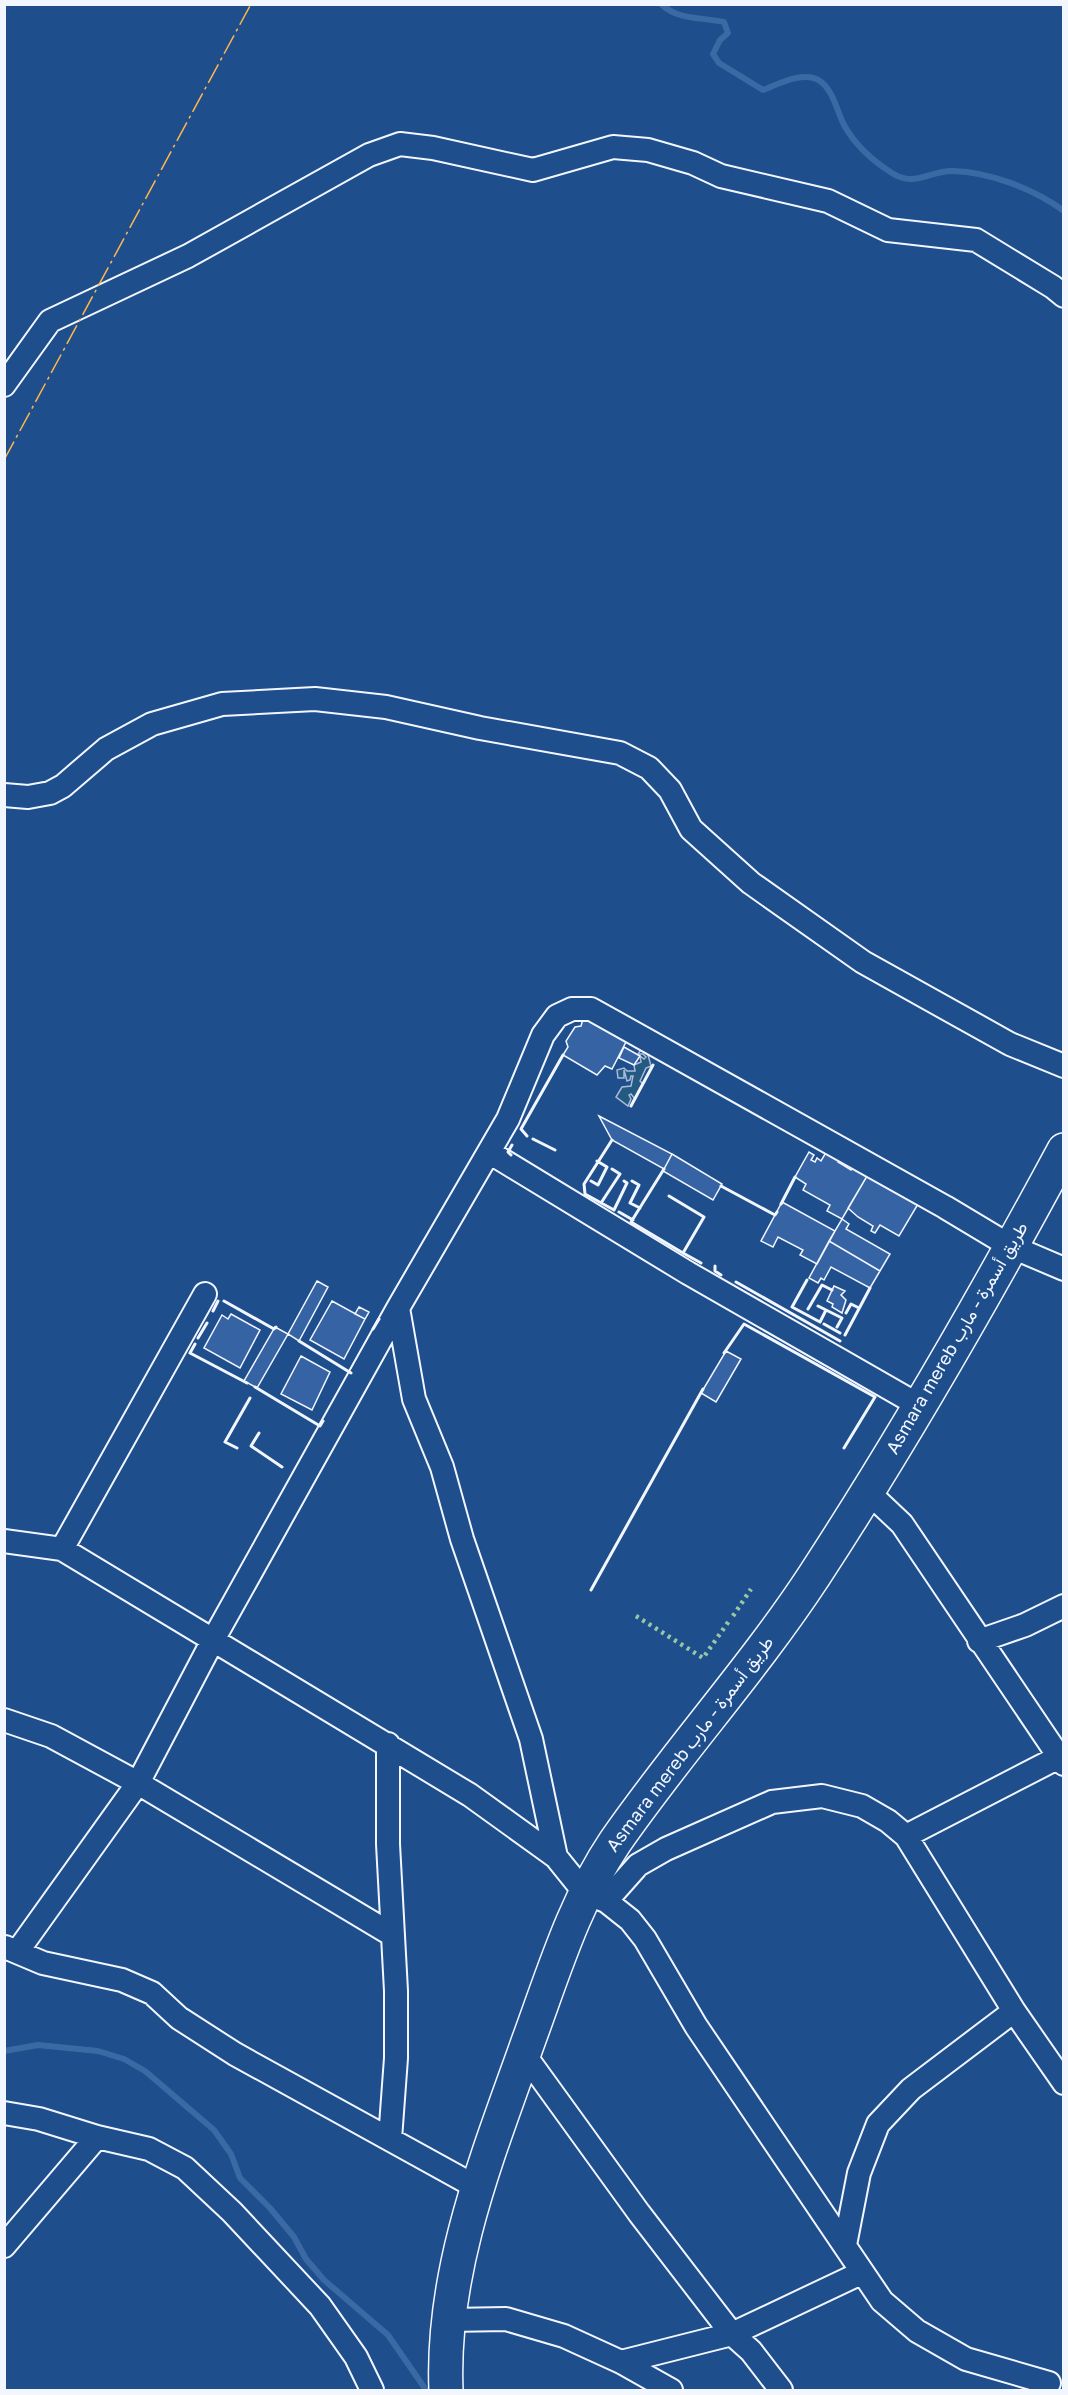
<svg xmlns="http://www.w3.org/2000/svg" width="1068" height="2395" font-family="'Golos Text',Vazirmatn,sans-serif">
<rect width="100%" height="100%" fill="#1f4e8c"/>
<path fill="#245a82" stroke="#a8bbd7" stroke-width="1.5" d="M 642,1048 L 647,1051 L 651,1066 L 646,1068 L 640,1081 L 643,1084 L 635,1099 L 631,1094 L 629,1095 L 631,1099 L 628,1106 L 616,1097 L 622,1087 L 631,1086 L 633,1076 L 631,1076 L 630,1080 L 627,1081 L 624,1070 L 624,1078 L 618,1078 L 617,1070 L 624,1068 L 627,1071 L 635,1071 L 634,1065 L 641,1062 L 640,1056 L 644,1059 L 646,1057 L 643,1054 L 638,1054 Z"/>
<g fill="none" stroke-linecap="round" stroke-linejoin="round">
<path stroke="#3b69a3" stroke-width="6" d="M 661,4 C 679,21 702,17 724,22 L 728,33 L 720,40 L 713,54 L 719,63 L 763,90 C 778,84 805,70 820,81 C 833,90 837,111 844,125 C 855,145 873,161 892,173 C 914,188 931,170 953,171 C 990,172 1034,189 1064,211
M 4,2051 L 38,2045 L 98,2051 L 124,2059 L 145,2071 L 214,2130 L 231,2154 L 240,2178 L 270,2208 L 294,2237 L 306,2259 L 324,2280 L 388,2335 L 426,2390"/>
</g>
<path fill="#3563a3" stroke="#f2f6ff" stroke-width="1.5" d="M 583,1019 L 621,1032 L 627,1040 L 612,1069 L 605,1066 L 597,1075 L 563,1055 L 568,1047 L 566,1041 L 575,1027 L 581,1026 Z
M 624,1047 L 640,1056 L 634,1065 L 619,1058 Z
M 599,1116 L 672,1154 L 664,1169 L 612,1140 Z
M 828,1149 L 841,1157 L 838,1162 L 851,1170 L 855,1163 L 870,1171 L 842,1219 L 827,1211 L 830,1205 L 803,1190 L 806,1184 L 795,1177 L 809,1152 L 814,1155 L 811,1160 L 815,1162 L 817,1158 L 821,1161 Z
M 672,1154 L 722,1184 L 713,1200 L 663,1171 Z
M 870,1171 L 921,1199 L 899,1236 L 880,1225 L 875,1233 L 871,1231 L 873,1226 L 858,1217 L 848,1208 Z
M 782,1202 L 835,1231 L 817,1264 L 800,1255 L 803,1250 L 778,1237 L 773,1247 L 761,1241 Z
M 842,1219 L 849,1224 L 846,1229 L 890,1254 L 880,1271 L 829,1241 Z
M 829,1241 L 880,1271 L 870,1288 L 831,1267 L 824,1280 L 821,1278 L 818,1283 L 809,1278 Z
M 317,1281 L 328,1287 L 299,1341 L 288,1334 Z
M 834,1286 L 845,1291 L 841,1295 L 846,1300 L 842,1313 L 832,1307 L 833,1304 L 827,1301 Z
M 332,1301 L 365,1319 L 344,1359 L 310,1340 Z
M 359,1307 L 369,1312 L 365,1319 L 355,1314 Z
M 231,1314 L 260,1330 L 240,1368 L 204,1348 L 222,1315 L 228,1319 Z
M 275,1327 L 288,1334 L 257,1388 L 244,1381 Z
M 726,1351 L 741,1359 L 716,1402 L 701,1393 Z
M 301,1356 L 330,1372 L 312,1410 L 281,1394 Z"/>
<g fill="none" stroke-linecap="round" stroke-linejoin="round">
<defs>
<path id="minor" d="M 4,385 L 50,321 L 188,256 L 369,155 L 400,144 L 433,148 L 533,170 L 613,147 L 648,150 L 693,163 L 721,176 L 828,201 L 888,230 L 976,240 L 1053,287 L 1064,296
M 4,795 L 28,797 L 50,793 L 63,786 L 106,749 L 152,724 L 222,704 L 315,699 L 386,707 L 480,728 L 620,753 L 649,768 L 670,790 L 691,829 L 751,883 L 863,962 L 1010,1044 L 1064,1066
M 489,1152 L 688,1273 L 920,1406
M 398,1308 L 414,1399 L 442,1467 L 462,1539 L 531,1739 L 556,1857
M 867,1491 L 902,1524 L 1064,1764
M 4,1541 L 62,1549 L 470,1795 L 556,1857 L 585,1893 L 606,1901 L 630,1920 L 645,1939 L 696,2026 L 882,2301 L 917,2331 L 966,2359 L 1049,2383
M 62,1549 L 205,1294
M 979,1641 L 1025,1625 L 1064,1606
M 4,1720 L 51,1736 L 138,1783 L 391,1934
M 388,1744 L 388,1844 L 396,1991 L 396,2058 L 390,2139
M 1059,1757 L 906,1836 L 1014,2011 L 1064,2083
M 606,1901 L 638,1865 L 666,1849 L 772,1802 L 822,1796 L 862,1806 L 888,1821 L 906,1836
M 5,1947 L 43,1963 L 122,1980 L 152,1993 L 179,2018 L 235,2054 L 478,2188
M 17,1952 L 138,1783 L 213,1640 L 398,1308 L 508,1119 L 543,1035 L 557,1016 L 572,1009 L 591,1009 L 945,1207 L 1010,1246 L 1064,1269
M 524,2054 L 639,2213 L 732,2334 L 861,2273
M 4,2113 L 39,2119 L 97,2137 L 149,2149 L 185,2168 L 232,2212 L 320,2306 L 356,2357 L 372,2390
M 845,2245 L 859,2173 L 878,2124 L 911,2089 L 1014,2011
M 4,2246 L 97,2137
M 449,2320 L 506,2319 L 564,2336 L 621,2362 L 671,2390
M 621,2362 L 732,2334 L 751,2351 L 781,2390"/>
<path id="highway" d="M 446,2390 C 441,2269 488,2155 528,2042 C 553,1974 574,1903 615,1842 C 678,1751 753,1669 814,1576 C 904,1438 986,1295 1064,1150"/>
</defs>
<use href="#minor" stroke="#f2f6ff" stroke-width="26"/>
<use href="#highway" stroke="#f2f6ff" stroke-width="36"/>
<use href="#minor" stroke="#1f4e8c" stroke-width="22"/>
<use href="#highway" stroke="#1f4e8c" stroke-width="33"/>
<path stroke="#97c8a6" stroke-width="4.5" stroke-dasharray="3 4.5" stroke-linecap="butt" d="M 636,1616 L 703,1658 L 729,1621
M 733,1616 L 751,1589"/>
<path stroke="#f2f6ff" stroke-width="3" d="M 631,1106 L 653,1065
M 527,1136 L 521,1129 L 563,1055
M 533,1139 L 555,1150
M 612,1140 L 584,1184 L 585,1194 L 614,1210 L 627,1183 L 624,1181
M 511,1155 L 508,1152 L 512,1145
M 664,1169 L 631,1222 L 683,1253 L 704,1217 L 669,1196
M 591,1181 L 598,1185 L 607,1167 L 597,1161
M 632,1181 L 639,1185 L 630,1203 L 640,1208
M 721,1186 L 775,1215 L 777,1212
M 601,1203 L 620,1174 L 612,1169
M 781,1204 L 795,1177
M 619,1212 L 633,1220
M 683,1253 L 701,1263
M 715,1266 L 715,1271 L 721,1275
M 807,1280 L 792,1307 L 820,1322 L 826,1310 L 818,1306
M 736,1282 L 840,1341
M 224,1301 L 274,1329 L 276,1327
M 808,1309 L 822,1285 L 832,1290
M 826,1310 L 842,1318 L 837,1327
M 213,1311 L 218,1301
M 846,1313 L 851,1304 L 859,1308
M 824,1324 L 840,1333
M 373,1329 L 379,1319
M 845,1335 L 870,1288
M 198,1338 L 207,1323
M 299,1341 L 351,1373
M 195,1344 L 190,1353 L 247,1383
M 724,1353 L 744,1324 L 875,1397 L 844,1448
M 255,1387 L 320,1426 L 323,1421
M 259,1433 L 251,1446 L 282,1467
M 237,1448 L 225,1442 L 250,1398
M 591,1590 L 703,1389"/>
<path stroke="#ffb74d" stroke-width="1.5" stroke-dasharray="21 4.5 3 4.5" stroke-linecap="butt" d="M 4,460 L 251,4"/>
</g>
<g text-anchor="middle" stroke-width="4.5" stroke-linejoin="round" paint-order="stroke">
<g font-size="18" fill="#f2f6ff" stroke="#1f4e8c">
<text transform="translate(957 1338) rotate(-60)" y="6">Asmara mereb طريق أسمرة - مارب</text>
<text transform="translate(690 1744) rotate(-53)" y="6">Asmara mereb طريق أسمرة - مارب</text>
</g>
</g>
<rect width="1068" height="2395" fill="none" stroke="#f2f6ff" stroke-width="12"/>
</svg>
